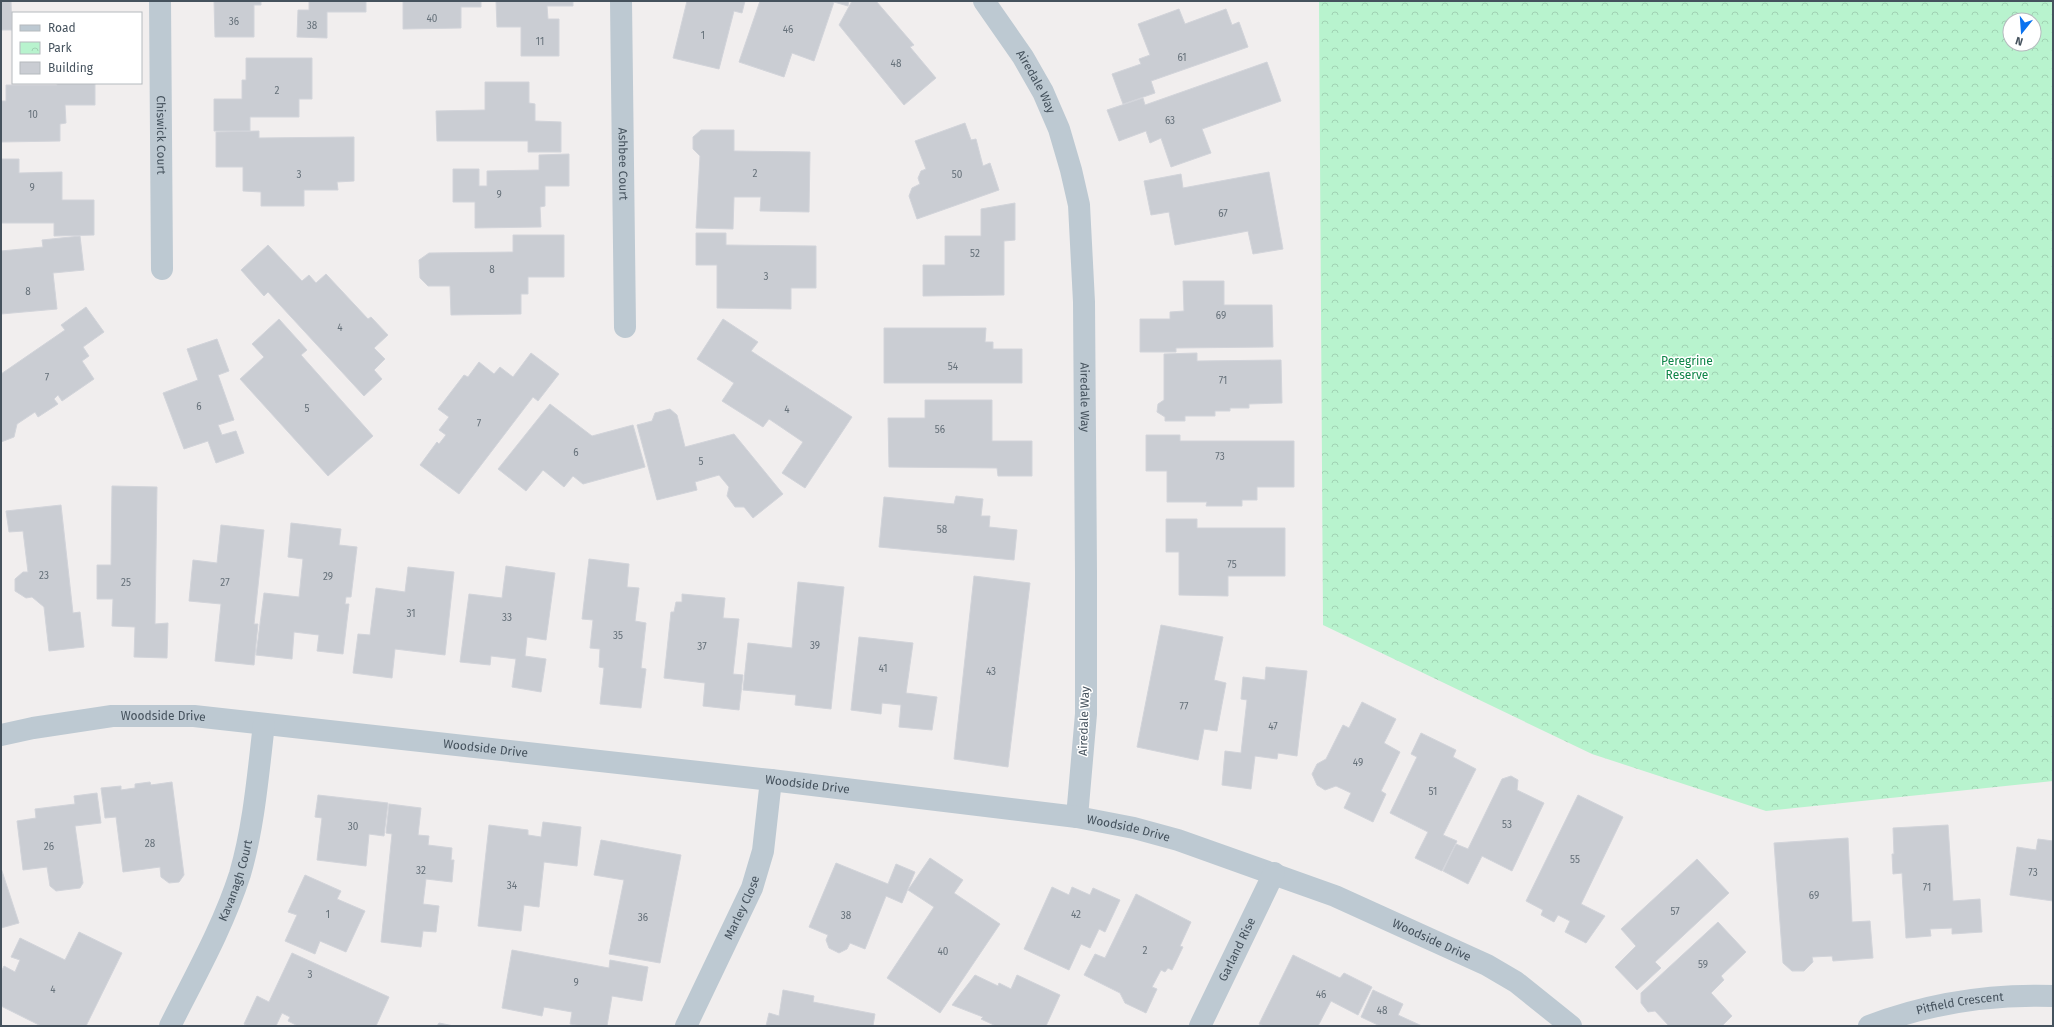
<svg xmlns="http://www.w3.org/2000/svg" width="2054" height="1027" font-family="'Fira Sans',sans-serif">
<defs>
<pattern id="park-crowns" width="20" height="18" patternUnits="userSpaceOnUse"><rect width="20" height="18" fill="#b8f3ce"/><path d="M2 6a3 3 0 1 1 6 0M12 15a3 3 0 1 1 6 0" fill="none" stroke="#a0d2b3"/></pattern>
</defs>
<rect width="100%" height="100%" fill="#f1eeee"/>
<path fill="url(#park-crowns)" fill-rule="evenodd" d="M 1319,1 L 2053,1 L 2053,781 L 1766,811 L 1592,754 L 1323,625 ZM 2010,20 L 2034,20 L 2034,44 L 2010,44 Z"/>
<path fill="#cacdd3" stroke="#d2d4da" d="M 1,1 L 11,1 L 12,30 L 1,30 Z
M 214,1 L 261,1 L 261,5 L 254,5 L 254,37 L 215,37 Z
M 309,1 L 366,1 L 366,12 L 327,12 L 327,38 L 297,37 L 298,10 L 309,10 Z
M 403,1 L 481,1 L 481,7 L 461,7 L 461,28 L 403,29 Z
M 496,1 L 573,1 L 573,6 L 547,6 L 548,19 L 559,19 L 559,56 L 521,56 L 521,27 L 497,27 Z
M 687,1 L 745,1 L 742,13 L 734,11 L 719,69 L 673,58 Z
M 760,1 L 849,1 L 848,6 L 834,2 L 814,61 L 792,53 L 784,77 L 739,62 Z
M 852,1 L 876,1 L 914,45 L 910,47 L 936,78 L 904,105 L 839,25 Z
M 1179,9 L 1185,24 L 1226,9 L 1232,25 L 1239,22 L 1248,47 L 1151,81 L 1155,93 L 1123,104 L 1112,74 L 1141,64 L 1139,59 L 1150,55 L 1138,24 Z
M 246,58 L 312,58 L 312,99 L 299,99 L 299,117 L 250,117 L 250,131 L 214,131 L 214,99 L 242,99 L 242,80 L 246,80 Z
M 1267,62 L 1281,101 L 1202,129 L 1211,153 L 1171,167 L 1161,138 L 1150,143 L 1146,131 L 1119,141 L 1107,110 L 1143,98 L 1145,105 Z
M 485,82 L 529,82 L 529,103 L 535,104 L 535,121 L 561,122 L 561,152 L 528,152 L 528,141 L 437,141 L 436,111 L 485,110 Z
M 57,83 L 95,83 L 95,105 L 65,105 L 66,123 L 60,124 L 60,141 L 1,142 L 1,101 L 6,101 L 6,85 L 57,85 Z
M 965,123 L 971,140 L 976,139 L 983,166 L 990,163 L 999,190 L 917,219 L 909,196 L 912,188 L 920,184 L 918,178 L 921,171 L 926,169 L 915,141 Z
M 701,130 L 734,130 L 734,151 L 810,152 L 809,212 L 760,211 L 761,197 L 734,197 L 733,229 L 696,228 L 700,156 L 693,149 L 693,137 Z
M 259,131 L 259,138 L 354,137 L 354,181 L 337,182 L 338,190 L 304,190 L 304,206 L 261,206 L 261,192 L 243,191 L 243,167 L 216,167 L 216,132 Z
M 569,154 L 569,186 L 545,186 L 545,206 L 540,207 L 541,227 L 475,228 L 475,202 L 453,202 L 453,169 L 479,169 L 479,186 L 487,186 L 487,171 L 539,170 L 539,155 Z
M 1,159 L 19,159 L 19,173 L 62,172 L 62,200 L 94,200 L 94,235 L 54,236 L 54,223 L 1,223 Z
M 1269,172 L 1283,249 L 1253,254 L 1248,231 L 1175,245 L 1169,212 L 1151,215 L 1144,181 L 1181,174 L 1183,188 Z
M 1015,203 L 1015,240 L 1004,241 L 1004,295 L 923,296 L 923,265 L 945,265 L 945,236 L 981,236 L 981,209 Z
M 696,233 L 726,233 L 726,245 L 816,246 L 816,288 L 791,288 L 791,309 L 717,308 L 717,265 L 696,265 Z
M 513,235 L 564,235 L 564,277 L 528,277 L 528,294 L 521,294 L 521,314 L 451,315 L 450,286 L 428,286 L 420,278 L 419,260 L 429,253 L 513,252 Z
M 80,236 L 84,270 L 53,273 L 57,309 L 1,314 L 1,251 L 43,247 L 42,240 Z
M 268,245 L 302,281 L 309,275 L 316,283 L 326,274 L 368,319 L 371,317 L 388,335 L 374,348 L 385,359 L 374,370 L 382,379 L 364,396 L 268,292 L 264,296 L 241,270 Z
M 1183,281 L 1224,281 L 1224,305 L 1272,305 L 1273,347 L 1176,348 L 1176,352 L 1140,352 L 1140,319 L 1170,319 L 1170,312 L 1184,311 Z
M 86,307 L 104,332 L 83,347 L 89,356 L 82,361 L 94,379 L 62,401 L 58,395 L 54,399 L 58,404 L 38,417 L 35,412 L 17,424 L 14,437 L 1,442 L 1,374 L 65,330 L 61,325 Z
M 279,319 L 307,350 L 301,355 L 373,436 L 328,476 L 240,379 L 264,357 L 252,344 Z
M 723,319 L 758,342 L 751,351 L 852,417 L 805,488 L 782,473 L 803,442 L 769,419 L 763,427 L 722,401 L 734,383 L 697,359 Z
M 884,328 L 986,328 L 985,342 L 993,342 L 993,349 L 1022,349 L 1022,383 L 884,383 Z
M 217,339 L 229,371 L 218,375 L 234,420 L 218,425 L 222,435 L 236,431 L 244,453 L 216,463 L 208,441 L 184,449 L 163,393 L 198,380 L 187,349 Z
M 531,353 L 559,374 L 538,401 L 533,397 L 459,494 L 420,465 L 437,442 L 439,444 L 446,435 L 439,430 L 449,417 L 438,409 L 464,375 L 468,377 L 479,362 L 494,374 L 500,367 L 513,377 Z
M 1197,353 L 1197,361 L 1281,360 L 1282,403 L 1249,404 L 1249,408 L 1230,408 L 1230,411 L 1215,411 L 1215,416 L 1185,416 L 1185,421 L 1165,421 L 1165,417 L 1157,412 L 1158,404 L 1164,400 L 1164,354 Z
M 925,400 L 992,400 L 992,441 L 1032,441 L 1032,476 L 998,476 L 997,468 L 889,467 L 888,418 L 925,418 Z
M 550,404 L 592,436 L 633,425 L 645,467 L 583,484 L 573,476 L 564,487 L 543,470 L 526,491 L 498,469 Z
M 670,409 L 677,415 L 685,447 L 734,434 L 783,494 L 753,518 L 744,507 L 735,507 L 727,496 L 729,487 L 719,475 L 695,482 L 697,490 L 657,500 L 637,425 L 652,421 L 655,413 Z
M 1146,435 L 1180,435 L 1180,441 L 1294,441 L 1294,487 L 1257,487 L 1257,500 L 1242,500 L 1242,506 L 1206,506 L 1207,502 L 1167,502 L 1167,471 L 1146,471 Z
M 112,486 L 157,487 L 155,624 L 168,623 L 167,658 L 134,657 L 135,627 L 112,626 L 113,599 L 97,599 L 97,565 L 111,565 Z
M 956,496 L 983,499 L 981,516 L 990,516 L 989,527 L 1017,530 L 1014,560 L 879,547 L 884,497 L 954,504 Z
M 61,505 L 73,613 L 80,612 L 84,647 L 49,651 L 44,607 L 32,597 L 26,598 L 15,591 L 15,579 L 23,572 L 28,572 L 23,531 L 9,532 L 6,511 Z
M 1166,519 L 1197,519 L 1197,528 L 1285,528 L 1285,576 L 1228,576 L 1228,596 L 1179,595 L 1179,552 L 1166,552 Z
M 291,523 L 341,529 L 339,545 L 357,547 L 351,597 L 346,597 L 345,604 L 349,604 L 343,654 L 317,651 L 319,635 L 294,632 L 292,659 L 256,655 L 264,593 L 299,597 L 303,559 L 288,557 Z
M 221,525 L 264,530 L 254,624 L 258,624 L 254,665 L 215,661 L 221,604 L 189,601 L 193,560 L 217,563 Z
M 589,559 L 629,564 L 627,587 L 639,588 L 635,621 L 646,623 L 641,668 L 646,669 L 641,708 L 600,704 L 604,668 L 599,667 L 600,649 L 590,648 L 593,620 L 582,619 Z
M 506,566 L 555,573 L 546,640 L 527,637 L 525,656 L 546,659 L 541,692 L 512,687 L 516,659 L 491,656 L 490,665 L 460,662 L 469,594 L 502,598 Z
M 408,567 L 454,572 L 445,655 L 395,649 L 392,678 L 353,673 L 358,634 L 370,635 L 376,588 L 405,592 Z
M 974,576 L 1030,583 L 1008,767 L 954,759 Z
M 798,582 L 844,587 L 831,709 L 795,705 L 796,695 L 743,690 L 748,643 L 792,648 Z
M 682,594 L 725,598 L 723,618 L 739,619 L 733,674 L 743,675 L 739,710 L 703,706 L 705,683 L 664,678 L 671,612 L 674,612 L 676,602 L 682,602 Z
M 1161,625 L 1223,637 L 1214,680 L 1226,683 L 1217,731 L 1204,729 L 1198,760 L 1137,747 Z
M 859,637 L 913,643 L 906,693 L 937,697 L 932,730 L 899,727 L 901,705 L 882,703 L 881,714 L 851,710 Z
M 1266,667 L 1307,671 L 1297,756 L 1278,753 L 1277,759 L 1255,756 L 1251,789 L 1222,785 L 1225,751 L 1241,753 L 1247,700 L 1241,699 L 1243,677 L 1265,680 Z
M 1362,702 L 1396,719 L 1384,743 L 1400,752 L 1381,791 L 1386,794 L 1373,822 L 1344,808 L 1351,793 L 1336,786 L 1325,790 L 1317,785 L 1312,774 L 1317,764 L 1326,759 L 1343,725 L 1349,728 Z
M 1421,733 L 1456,750 L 1453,757 L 1476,769 L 1443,835 L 1457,841 L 1442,871 L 1415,858 L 1428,832 L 1390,813 L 1417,757 L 1411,754 Z
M 1511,776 L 1518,780 L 1517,790 L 1544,803 L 1512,871 L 1482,856 L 1468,884 L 1443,871 L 1456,844 L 1468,849 L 1502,779 Z
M 150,782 L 151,785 L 172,782 L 184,875 L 179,882 L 169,883 L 161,877 L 160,867 L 123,872 L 116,817 L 105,818 L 101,788 L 121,786 L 121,790 L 135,788 L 135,784 Z
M 97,793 L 101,823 L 75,826 L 83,883 L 80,888 L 56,891 L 50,886 L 47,867 L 23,870 L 17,821 L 36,818 L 35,809 L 75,804 L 74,796 Z
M 318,795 L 388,803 L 384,836 L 369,834 L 366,866 L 317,860 L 322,818 L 315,817 Z
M 1578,795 L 1623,817 L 1581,904 L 1605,916 L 1586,943 L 1565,932 L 1570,921 L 1558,915 L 1554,922 L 1541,915 L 1543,910 L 1526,901 Z
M 389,804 L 421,808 L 418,835 L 429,836 L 428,845 L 452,848 L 451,860 L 454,860 L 452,882 L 426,879 L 423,904 L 439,906 L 436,932 L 423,931 L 421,947 L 381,942 L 392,834 L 386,833 Z
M 543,822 L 581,827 L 577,866 L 544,862 L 539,907 L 524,905 L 521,931 L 478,926 L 489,825 L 528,830 L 528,835 L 541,837 Z
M 1948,825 L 1953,901 L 1980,899 L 1982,932 L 1952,934 L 1952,928 L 1930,929 L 1931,936 L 1906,938 L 1902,873 L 1893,874 L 1892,854 L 1894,854 L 1893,828 Z
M 1848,838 L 1852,922 L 1870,921 L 1873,958 L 1833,961 L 1832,956 L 1812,957 L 1813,962 L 1804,971 L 1792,971 L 1783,963 L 1774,843 Z
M 2038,839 L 2053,841 L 2053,901 L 2010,895 L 2017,847 L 2036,850 Z
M 601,840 L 681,855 L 660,963 L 609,954 L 624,880 L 594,875 Z
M 930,858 L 963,880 L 954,893 L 1000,924 L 940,1013 L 887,978 L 934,907 L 908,890 Z
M 1697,859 L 1729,893 L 1655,962 L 1661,968 L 1637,990 L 1615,967 L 1636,946 L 1621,929 Z
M 836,863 L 888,884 L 896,864 L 915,872 L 902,903 L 886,896 L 865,949 L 850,943 L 847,949 L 839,953 L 829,948 L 826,940 L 828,935 L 809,927 Z
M 1,868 L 19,923 L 1,928 Z
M 305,875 L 341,891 L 337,899 L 365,911 L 346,952 L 320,941 L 315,954 L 285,941 L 297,915 L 288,912 Z
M 1052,887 L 1069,895 L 1072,887 L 1090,895 L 1093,888 L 1120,900 L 1105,932 L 1099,929 L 1090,948 L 1081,944 L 1069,970 L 1024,949 Z
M 1136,894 L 1191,922 L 1180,946 L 1183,947 L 1172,970 L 1168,968 L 1165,972 L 1161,970 L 1152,987 L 1157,989 L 1146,1013 L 1125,1003 L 1120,993 L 1084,975 L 1095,954 L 1105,958 Z
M 1718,922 L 1746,952 L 1721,976 L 1724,980 L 1711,993 L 1732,1016 L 1722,1026 L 1669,1026 L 1655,1011 L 1648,1012 L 1641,1003 L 1641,993 Z
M 79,932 L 122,953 L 86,1026 L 41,1026 L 1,1006 L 1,972 L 4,966 L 15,972 L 20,960 L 11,957 L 20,938 L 65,960 Z
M 512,950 L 609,968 L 610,960 L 648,967 L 642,1001 L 612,996 L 607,1026 L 582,1026 L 570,1024 L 572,1012 L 544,1007 L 542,1016 L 502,1008 Z
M 292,953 L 389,997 L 376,1026 L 298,1026 L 288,1021 L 290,1017 L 282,1013 L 276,1026 L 248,1026 L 244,1024 L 257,996 L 269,1002 Z
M 1293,955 L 1340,978 L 1344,973 L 1372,987 L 1358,1015 L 1331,1001 L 1318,1026 L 1264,1026 L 1259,1024 Z
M 975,975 L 998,986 L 999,983 L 1011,989 L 1017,975 L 1060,995 L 1046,1026 L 996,1026 L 981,1019 L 983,1017 L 952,1005 Z
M 783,990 L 814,996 L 813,1002 L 875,1014 L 873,1026 L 766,1026 L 769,1013 L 779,1016 Z
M 1373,990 L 1403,1004 L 1398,1015 L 1422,1026 L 1380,1026 L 1361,1017 Z
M 439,1023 L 454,1026 L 437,1026 Z"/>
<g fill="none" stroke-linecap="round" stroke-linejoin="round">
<g stroke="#bdc9d2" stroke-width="22">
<path id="s1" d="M 160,1 L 162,269"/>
<path id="s2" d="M 621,1 L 625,327"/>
<path id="s3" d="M 984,1 L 1023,57 L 1043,92 L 1059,129 L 1071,170 L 1079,205 L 1084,302 L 1086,572 L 1086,714 L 1077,817"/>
<path id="s4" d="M 1,735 L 33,728 L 112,716 L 194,716 L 771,780 L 1077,817 L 1134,828 L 1178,840 L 1335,896 L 1487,965 L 1516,982 L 1571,1026"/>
<path id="s5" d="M 170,1026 C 195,976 223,927 240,874 C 254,826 258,774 264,724"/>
<path id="s6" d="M 686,1026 L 752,888 L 763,851 L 771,780"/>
<path id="s7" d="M 1200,1026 L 1274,873"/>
<path id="s8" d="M 1869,1026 C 1929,1003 1990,994 2053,996"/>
</g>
</g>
<g text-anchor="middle" stroke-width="3" stroke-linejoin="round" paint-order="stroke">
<g font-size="10" fill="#66717a">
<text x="432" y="22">40</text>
<text x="234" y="25">36</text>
<text x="312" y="29">38</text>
<text x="788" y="33">46</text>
<text x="703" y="39">1</text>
<text x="540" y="45">11</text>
<text x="1182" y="61">61</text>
<text x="896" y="67">48</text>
<text x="277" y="94">2</text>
<text x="33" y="118">10</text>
<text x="1170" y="124">63</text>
<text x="755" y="177">2</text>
<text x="299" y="178">3</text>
<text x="957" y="178">50</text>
<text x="32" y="191">9</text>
<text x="499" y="198">9</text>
<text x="1223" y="217">67</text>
<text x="975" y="257">52</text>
<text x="492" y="273">8</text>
<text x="766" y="280">3</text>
<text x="28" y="295">8</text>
<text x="1221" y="319">69</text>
<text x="340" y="331">4</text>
<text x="953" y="370">54</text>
<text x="47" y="381">7</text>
<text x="1223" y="384">71</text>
<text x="199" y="410">6</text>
<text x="307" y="412">5</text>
<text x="787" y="413">4</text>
<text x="479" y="427">7</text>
<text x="940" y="433">56</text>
<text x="576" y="456">6</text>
<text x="1220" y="460">73</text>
<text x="701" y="465">5</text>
<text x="942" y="533">58</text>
<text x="1232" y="568">75</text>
<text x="44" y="579">23</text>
<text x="328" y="580">29</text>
<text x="126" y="586">25</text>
<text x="225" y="586">27</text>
<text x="411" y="617">31</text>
<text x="507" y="621">33</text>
<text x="618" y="639">35</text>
<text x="815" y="649">39</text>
<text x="702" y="650">37</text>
<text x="883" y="672">41</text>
<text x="991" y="675">43</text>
<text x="1184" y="710">77</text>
<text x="1273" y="730">47</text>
<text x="1358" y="766">49</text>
<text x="1433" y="795">51</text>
<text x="1507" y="828">53</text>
<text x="353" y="830">30</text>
<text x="150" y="847">28</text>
<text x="49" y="850">26</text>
<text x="1575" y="863">55</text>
<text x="421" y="874">32</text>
<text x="2033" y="876">73</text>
<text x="512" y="889">34</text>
<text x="1927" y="891">71</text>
<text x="1814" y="899">69</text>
<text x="1675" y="915">57</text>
<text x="328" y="918">1</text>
<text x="1076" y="918">42</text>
<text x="846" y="919">38</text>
<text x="643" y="921">36</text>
<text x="1145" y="954">2</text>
<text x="943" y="955">40</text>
<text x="1703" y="968">59</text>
<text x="310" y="978">3</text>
<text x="576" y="986">9</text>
<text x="53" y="993">4</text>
<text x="1321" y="998">46</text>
<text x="1382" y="1014">48</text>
</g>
<g font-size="12" fill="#45525d" stroke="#fff">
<text dy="4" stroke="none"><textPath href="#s3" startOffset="96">Airedale Way</textPath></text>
<text dy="4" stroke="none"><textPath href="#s1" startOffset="134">Chiswick Court</textPath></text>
<text dy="4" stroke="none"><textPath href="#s2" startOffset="163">Ashbee Court</textPath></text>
<text dy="4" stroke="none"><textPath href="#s3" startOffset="420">Airedale Way</textPath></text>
<text dy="4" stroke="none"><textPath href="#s4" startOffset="164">Woodside Drive</textPath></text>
<text transform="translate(1084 721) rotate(-88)" y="4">Airedale Way</text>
<text dy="4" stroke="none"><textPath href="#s4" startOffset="488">Woodside Drive</textPath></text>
<text dy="4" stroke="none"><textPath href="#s4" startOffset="812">Woodside Drive</textPath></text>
<text dy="4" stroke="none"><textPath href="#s4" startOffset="1136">Woodside Drive</textPath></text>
<text dy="4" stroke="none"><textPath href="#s5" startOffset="160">Kavanagh Court</textPath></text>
<text dy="4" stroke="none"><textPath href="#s6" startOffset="131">Marley Close</textPath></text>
<text dy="4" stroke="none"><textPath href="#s4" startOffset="1460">Woodside Drive</textPath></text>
<text dy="4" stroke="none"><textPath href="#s7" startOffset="85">Garland Rise</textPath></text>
<text dy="4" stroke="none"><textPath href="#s8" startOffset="94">Pitfield Crescent</textPath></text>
</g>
<g font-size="12" fill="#0f8548" stroke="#fff">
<text x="1687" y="365">Peregrine<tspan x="1687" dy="14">Reserve</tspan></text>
</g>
</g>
<rect width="2054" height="1027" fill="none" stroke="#45525d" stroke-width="4"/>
<rect x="12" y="12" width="130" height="72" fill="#ffffff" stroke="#b5babe"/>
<rect x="20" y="25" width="20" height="6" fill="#bdc9d2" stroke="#b5babe"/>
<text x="48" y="32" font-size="12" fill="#45525d">Road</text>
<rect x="20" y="42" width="20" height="12" fill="url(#park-crowns)" stroke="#b5babe"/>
<text x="48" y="52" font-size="12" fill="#45525d">Park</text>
<rect x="20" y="62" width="20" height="12" fill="#cacdd3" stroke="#b5babe"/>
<text x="48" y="72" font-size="12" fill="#45525d">Building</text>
<g transform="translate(2022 32) rotate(197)"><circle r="19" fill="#ffffff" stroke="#b5babe"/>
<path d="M0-3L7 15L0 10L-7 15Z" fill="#0a72ef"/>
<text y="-6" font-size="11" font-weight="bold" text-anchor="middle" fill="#45525d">N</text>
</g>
</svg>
